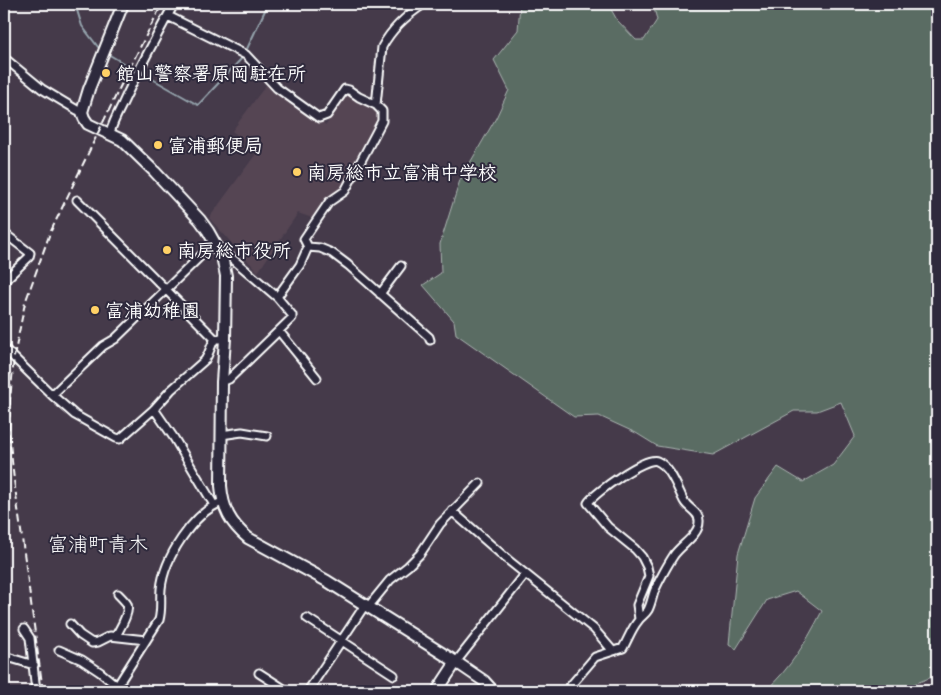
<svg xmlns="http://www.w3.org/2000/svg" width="941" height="695" font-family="Mynerve,'Klee One',sans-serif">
<rect width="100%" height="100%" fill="#453a4a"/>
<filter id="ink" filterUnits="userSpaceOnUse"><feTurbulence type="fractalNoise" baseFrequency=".02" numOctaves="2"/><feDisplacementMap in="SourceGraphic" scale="10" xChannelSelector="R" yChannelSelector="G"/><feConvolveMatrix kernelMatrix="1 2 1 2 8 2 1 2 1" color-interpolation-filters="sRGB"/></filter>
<g filter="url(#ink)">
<path fill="#544553" d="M 266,85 L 326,125 L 347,92 L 380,112 L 343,190 L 328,199 L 312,218 L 298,213 L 258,272 L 209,218 L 258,151 L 232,131 Z"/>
<path fill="#5a6c64" stroke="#acb6b2" d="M 520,4 L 608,4 L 617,20 L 636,40 L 644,40 L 657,20 L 653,4 L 937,4 L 937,675 L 896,691 L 765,691 C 790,669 807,641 822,611 L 796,591 L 767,600 L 736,649 L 729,644 L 738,554 L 755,498 L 778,467 L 803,482 L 833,465 L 855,436 L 841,402 L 817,411 L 794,411 L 713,455 L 657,446 L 636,433 L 599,416 L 574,417 L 456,334 L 454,321 L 423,285 L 441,273 L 440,244 L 460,180 L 496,118 L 509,90 L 494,60 L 518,30 Z"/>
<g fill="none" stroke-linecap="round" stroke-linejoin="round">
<path stroke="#95a4ad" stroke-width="2" d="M 75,4 L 82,26 L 98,47
M 246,51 L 268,4
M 108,54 L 123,63
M 140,72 L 198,105 L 243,57"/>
<defs>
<path id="street" d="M 168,16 L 246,55 L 277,88 L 319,118 L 327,115 L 345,89 L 349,90 L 359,97 L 376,105 L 382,111 L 382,121 L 345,191 L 329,202 L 304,239 L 308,247 L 300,265 L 277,297
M 4,59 L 8,61 L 42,89 L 77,110 L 82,112
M 376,105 L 382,47 C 392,28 407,15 424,4
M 110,133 C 113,122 117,115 122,105 C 138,70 156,37 174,4
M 77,200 L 215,339 L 219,339
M 4,233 L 30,253 L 29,257 L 4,281
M 308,247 L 320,248 L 332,253 L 348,265 L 429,337 L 430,340
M 222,256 L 228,255 L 277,297 L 292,315 L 292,318 L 229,379 L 222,382
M 380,294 L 401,266
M 279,331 L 317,378
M 4,348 L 52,395 L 75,415 L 116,438 L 120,439 L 154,409 L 171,390 L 205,360 C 210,353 210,346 215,339
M 52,395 L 103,346 L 115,339 L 214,243
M 154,409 L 174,438 L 214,505
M 221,435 L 242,432 L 267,436
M 452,511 L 508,560 L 594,629 L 612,650
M 368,607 L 390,580 L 408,566 L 420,554 L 440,524 L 480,483
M 307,618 L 394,675
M 70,624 L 80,635 L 92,643 L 98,642 L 110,636 L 146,640
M 24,629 L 30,638 L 36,691
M 116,636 C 120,628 130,613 127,604 C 125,601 121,597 118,594
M 59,650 L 82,660 L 100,672 L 117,686
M 4,656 L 34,665
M 456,662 L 523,577
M 259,673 L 287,691
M 114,691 L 159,620 C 162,609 160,600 161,589 C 164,558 193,513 222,502
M 308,691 L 365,605
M 566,691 L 595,657 L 623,648 C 628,639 632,628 638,621 C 641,616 645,615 648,610 C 651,604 652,598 654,592 C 658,582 668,564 674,555 C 681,545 699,535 699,522 C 700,512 688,509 684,501 C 678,490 671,467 657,461 C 646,456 594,493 588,503 L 608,527 L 635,549 L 642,557 L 647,567 L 649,576 L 637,605 L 639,619"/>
<path id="secondary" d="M 123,4 L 89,89 L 82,112 L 84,118 L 88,124 L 122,140 L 155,172 L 200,220 L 208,231 L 222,256 L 226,276 L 225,339 L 222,382 L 221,486 C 223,509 230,523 248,538 L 327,581 L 456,662 L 484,681 L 493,691
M 437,691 L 456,662"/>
</defs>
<use href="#street" stroke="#fff" stroke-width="11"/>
<use href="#secondary" stroke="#fff" stroke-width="14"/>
<use href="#street" stroke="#2f2a3d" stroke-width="7"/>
<use href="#secondary" stroke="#2f2a3d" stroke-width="10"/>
<path stroke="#fff" stroke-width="2" stroke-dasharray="8 4" stroke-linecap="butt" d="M 43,691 L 14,480 L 9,433 L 10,400 L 14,357 L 25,303 L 50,233 L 120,87 L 162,4"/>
</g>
</g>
<g fill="#ffd166" stroke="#2f2a3d" stroke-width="2">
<circle cx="106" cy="73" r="5"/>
<circle cx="158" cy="145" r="5"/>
<circle cx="297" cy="172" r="5"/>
<circle cx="167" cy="250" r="5"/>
<circle cx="95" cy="310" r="5"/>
</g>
<g text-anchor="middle" stroke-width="4" stroke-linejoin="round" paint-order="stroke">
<g font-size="19" font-weight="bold" fill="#fff" stroke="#2f2a3d" text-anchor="start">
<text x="116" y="80">館山警察署原岡駐在所</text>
<text x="168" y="152">富浦郵便局</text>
<text x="307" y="179">南房総市立富浦中学校</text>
<text x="177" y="257">南房総市役所</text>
<text x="105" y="317">富浦幼稚園</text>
</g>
<g font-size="20" fill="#fff" stroke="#2f2a3d">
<text x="98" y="551">富浦町青木</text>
</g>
</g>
<rect width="941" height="695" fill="none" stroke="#2f2a3d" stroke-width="20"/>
<rect x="10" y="10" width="921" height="675" fill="none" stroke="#fff" stroke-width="2" filter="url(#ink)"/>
</svg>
